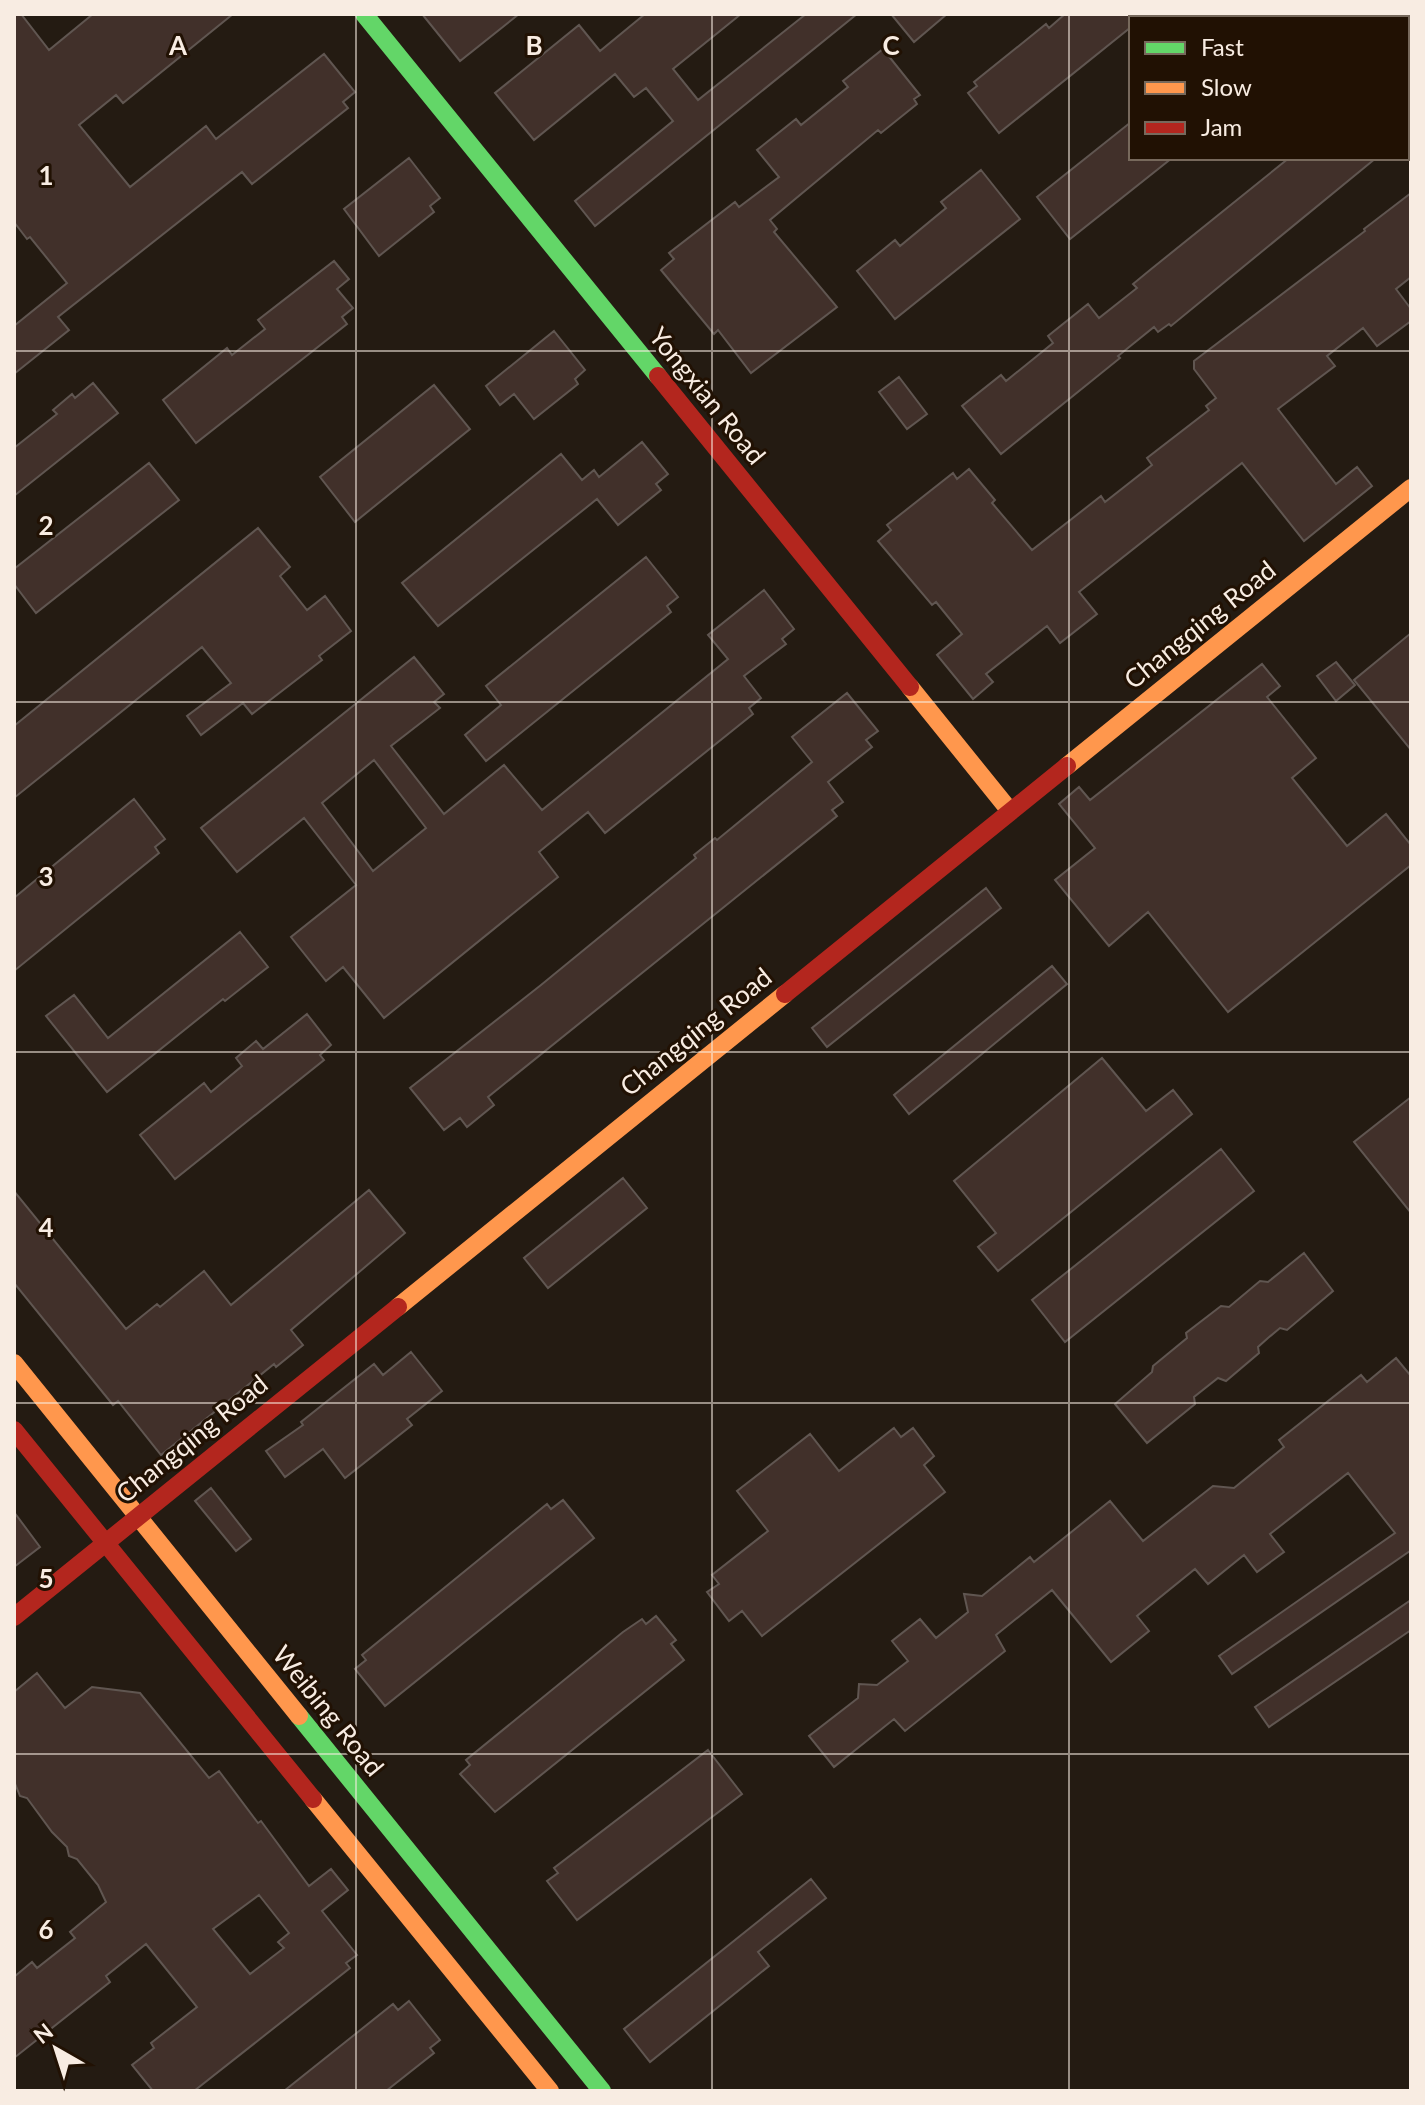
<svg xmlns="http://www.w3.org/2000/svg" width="1425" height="2105" font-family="Lato,sans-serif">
<rect width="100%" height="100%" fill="#241b12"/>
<path fill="#41302a" stroke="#605651" stroke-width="2" fill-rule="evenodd" d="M 14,14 L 21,14 L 49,50 L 93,14 L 233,14 L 123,103 L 116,95 L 79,125 L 130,187 L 206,126 L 216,139 L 324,54 L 355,92 L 343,102 L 348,108 L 252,184 L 242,172 L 58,317 L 69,330 L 14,374 L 14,326 L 67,283 L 30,237 L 27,239 L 14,222 Z
M 422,14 L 519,14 L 460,61 Z
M 645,14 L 741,14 L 673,69 L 698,100 L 806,14 L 857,14 L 595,226 L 575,201 L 673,121 L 646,88 L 634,97 L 615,74 L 534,140 L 495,93 L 579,25 L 600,51 Z
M 891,14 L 947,14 L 914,42 Z
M 1065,14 L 1147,14 L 1142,18 L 1131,18 L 1131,27 L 999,133 L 968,93 L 977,86 L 974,82 L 1046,24 L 1049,28 Z
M 883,49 L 920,95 L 914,99 L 917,104 L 881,133 L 878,130 L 770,220 L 777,229 L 774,232 L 837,307 L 751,373 L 718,330 L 714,334 L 661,270 L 674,259 L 669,253 L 735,202 L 739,207 L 779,177 L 757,150 L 796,119 L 801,125 L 848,87 L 843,81 Z
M 1131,122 L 1131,158 L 1172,158 L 1070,239 L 1037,197 Z
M 409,158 L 440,198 L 430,206 L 434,212 L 379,256 L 344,209 Z
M 1289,158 L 1376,158 L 1171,326 L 1169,324 L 1158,332 L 1154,327 L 1118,356 L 1120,358 L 1001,454 L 962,406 L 1001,375 L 1006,381 L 1053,343 L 1048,336 L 1088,304 L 1099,318 L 1137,288 L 1133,284 L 1150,270 Z
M 981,170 L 1020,219 L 895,319 L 857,271 L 895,240 L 900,246 L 946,208 L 941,202 Z
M 1411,193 L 1411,277 L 1396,289 L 1411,309 L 1411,321 L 1377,346 L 1363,328 L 1327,356 L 1335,366 L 1278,409 L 1336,484 L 1357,467 L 1372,486 L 1304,541 L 1242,463 L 1079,592 L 1097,614 L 1060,643 L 1047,626 L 986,674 L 993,682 L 973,699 L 937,655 L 962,634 L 936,602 L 932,605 L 878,541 L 891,530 L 887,525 L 953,473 L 957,479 L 969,469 L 995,500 L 992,503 L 1032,550 L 1101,496 L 1105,502 L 1152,465 L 1147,458 L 1209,410 L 1206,406 L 1216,398 L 1194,369 L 1194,361 L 1365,231 L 1364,229 Z
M 334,261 L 349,279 L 337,289 L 353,308 L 342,317 L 347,324 L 196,443 L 163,400 L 227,348 L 232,355 L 265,329 L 258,320 Z
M 554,331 L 585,370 L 575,379 L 578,384 L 534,419 L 514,394 L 500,405 L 486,386 Z
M 899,377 L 927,414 L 907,429 L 879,392 Z
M 93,383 L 118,413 L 14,496 L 14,448 L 57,414 L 53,410 L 72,394 L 75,398 Z
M 434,385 L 470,429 L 355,522 L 320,477 Z
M 642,442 L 668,474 L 656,484 L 661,490 L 618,525 L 597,499 L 438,626 L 402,583 L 561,454 L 582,480 L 594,470 L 599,477 Z
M 149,463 L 179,500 L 36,613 L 14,584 L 14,569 Z
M 258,528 L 290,567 L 280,576 L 307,610 L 325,596 L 351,631 L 319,656 L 322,660 L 252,714 L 243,703 L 201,735 L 187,716 L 231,683 L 202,647 L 14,798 L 14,726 Z
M 646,557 L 678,597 L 667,606 L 671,612 L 486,761 L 465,735 L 501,705 L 486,686 Z
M 764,590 L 794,629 L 782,639 L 786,644 L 744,676 L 761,698 L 749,708 L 753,714 L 605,833 L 588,812 L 539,852 L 558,877 L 384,1018 L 343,967 L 326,981 L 291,937 L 356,885 L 304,818 L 237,872 L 201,828 L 414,657 L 444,694 L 434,702 L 440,708 L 391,746 L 444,814 L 504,765 L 542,810 L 728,659 L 708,635 ZM 374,760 L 426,828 L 373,871 L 322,803 Z
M 1411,633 L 1411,750 L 1354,680 Z
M 1336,662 L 1355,685 L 1336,701 L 1317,676 Z
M 1262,664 L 1280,686 L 1267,697 L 1316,758 L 1292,778 L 1347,846 L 1386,814 L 1411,845 L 1411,865 L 1228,1012 L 1148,912 L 1109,946 L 1055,880 L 1095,848 L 1059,804 L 1079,787 L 1090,800 Z
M 847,693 L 878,731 L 866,740 L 872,747 L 828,782 L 843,802 L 832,810 L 837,816 L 488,1097 L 494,1105 L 467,1127 L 460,1118 L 444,1130 L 410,1088 L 541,985 L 696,858 L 694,855 L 715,838 L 717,840 L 812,762 L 792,737 Z
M 134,799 L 165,839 L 155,847 L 159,853 L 14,971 L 14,898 Z
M 986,888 L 1001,908 L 827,1047 L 812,1028 Z
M 240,932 L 268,967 L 225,1001 L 223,999 L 107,1092 L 46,1016 L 74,995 L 108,1038 Z
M 1052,966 L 1067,984 L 909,1114 L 894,1095 Z
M 307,1014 L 331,1045 L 320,1055 L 324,1060 L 175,1179 L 140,1135 L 204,1083 L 211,1092 L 242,1066 L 236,1058 L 256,1041 L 263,1049 Z
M 1102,1058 L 1146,1111 L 1173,1090 L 1192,1114 L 998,1271 L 978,1247 L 996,1233 L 954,1181 Z
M 1411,1097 L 1411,1213 L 1354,1142 Z
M 1221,1149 L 1254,1191 L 1065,1342 L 1032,1300 Z
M 623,1178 L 647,1208 L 548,1288 L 524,1258 Z
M 369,1190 L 405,1233 L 291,1330 L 303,1345 L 276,1367 L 274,1364 L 161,1455 L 118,1401 L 113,1405 L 14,1283 L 14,1191 L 126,1329 L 157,1304 L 160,1307 L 204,1271 L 231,1305 Z
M 1304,1253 L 1333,1291 L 1287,1330 L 1280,1328 L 1268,1338 L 1258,1347 L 1259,1353 L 1226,1381 L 1218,1378 L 1194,1397 L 1195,1404 L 1147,1443 L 1115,1404 L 1152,1372 L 1153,1366 L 1187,1338 L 1186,1333 L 1221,1306 L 1229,1307 L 1260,1281 L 1268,1282 Z
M 411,1352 L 442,1391 L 407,1419 L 412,1425 L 345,1478 L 323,1449 L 285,1477 L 266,1451 L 303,1425 L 301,1422 L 374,1364 L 383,1375 Z
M 1396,1358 L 1411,1376 L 1411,1553 L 1410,1551 L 1232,1674 L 1219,1656 L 1395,1533 L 1348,1473 L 1270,1534 L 1284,1552 L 1257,1572 L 1244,1555 L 1208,1584 L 1195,1569 L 1137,1616 L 1149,1631 L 1111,1662 L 1052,1590 L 996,1635 L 1005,1651 L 905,1731 L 894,1719 L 834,1767 L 809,1736 L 858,1698 L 859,1684 L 877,1685 L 908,1661 L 892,1641 L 920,1619 L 936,1638 L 968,1612 L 964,1594 L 982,1596 L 1030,1557 L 1034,1562 L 1110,1501 L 1143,1541 L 1213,1486 L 1234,1488 L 1284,1447 L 1279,1440 L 1361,1375 L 1367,1382 Z
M 894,1428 L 901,1437 L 913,1428 L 934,1456 L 924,1465 L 945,1492 L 762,1636 L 742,1611 L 729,1621 L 707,1592 L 719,1584 L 712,1575 L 768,1531 L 737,1491 L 810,1434 L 839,1471 Z
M 211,1488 L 251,1539 L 236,1551 L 195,1501 Z
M 563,1500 L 594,1538 L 385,1706 L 355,1669 L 366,1660 L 362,1655 L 547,1504 L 551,1509 Z
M 14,1512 L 40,1547 L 14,1567 Z
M 1411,1600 L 1411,1630 L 1269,1727 L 1255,1707 Z
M 656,1616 L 676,1640 L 671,1644 L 684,1660 L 495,1812 L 460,1774 L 470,1765 L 466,1760 L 623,1632 L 642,1619 L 646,1624 Z
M 37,1673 L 65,1708 L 92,1687 L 140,1693 L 209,1778 L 219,1771 L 258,1823 L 261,1821 L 309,1886 L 331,1869 L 348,1890 L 322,1911 L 357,1955 L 346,1963 L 350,1968 L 194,2091 L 153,2091 L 132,2065 L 154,2048 L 151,2043 L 197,2007 L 146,1944 L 106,1976 L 110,1982 L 14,2058 L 14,1977 L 32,1962 L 37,1968 L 75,1938 L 70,1932 L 106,1902 L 98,1885 L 77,1859 L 69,1856 L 67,1847 L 52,1832 L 27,1798 L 20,1796 L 14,1781 L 14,1692 ZM 259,1895 L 289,1933 L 278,1942 L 284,1948 L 250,1974 L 213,1929 Z
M 708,1750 L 742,1794 L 577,1920 L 547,1881 L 558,1873 L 554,1868 Z
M 811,1879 L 826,1898 L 758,1952 L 769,1966 L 650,2062 L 624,2029 Z
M 409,2001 L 440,2040 L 430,2048 L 434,2053 L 386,2091 L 284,2091 L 393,2004 L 398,2010 Z"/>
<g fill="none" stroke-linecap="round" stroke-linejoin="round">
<path stroke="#63d668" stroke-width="18" d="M 364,14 L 658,376
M 299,1716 L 602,2091"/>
<path stroke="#ff974d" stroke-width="18" d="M 910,687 L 1010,811
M 1067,766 L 1411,488
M 398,1307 L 785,994
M 14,1363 L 299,1716
M 313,1799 L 550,2091"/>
<path stroke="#b3261e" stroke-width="18" d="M 658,376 L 910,687
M 785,994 L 1067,766
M 14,1430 L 313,1799
M 14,1617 L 398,1307"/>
</g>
<path fill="none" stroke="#f8ece2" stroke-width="2" stroke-opacity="0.55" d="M 356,14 L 356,2091M 712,14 L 712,2091M 1069,14 L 1069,2091M 14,351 L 1411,351M 14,702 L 1411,702M 14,1052 L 1411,1052M 14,1403 L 1411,1403M 14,1754 L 1411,1754"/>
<g text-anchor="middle" stroke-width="6" stroke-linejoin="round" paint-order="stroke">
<g font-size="26" fill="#f8ece2" stroke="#211103">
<text transform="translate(707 396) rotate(51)" y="9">Yongxian Road</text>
<text transform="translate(1200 625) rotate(-39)" y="9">Changqing Road</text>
<text transform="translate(696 1032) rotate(-39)" y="9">Changqing Road</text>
<text transform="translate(192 1439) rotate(-39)" y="9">Changqing Road</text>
<text transform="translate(328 1711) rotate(51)" y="9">Weibing Road</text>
</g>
</g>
<g font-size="26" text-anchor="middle" font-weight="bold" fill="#f8ece2" stroke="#211103" stroke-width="6" stroke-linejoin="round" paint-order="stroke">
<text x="178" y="55">A</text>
<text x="534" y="55">B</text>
<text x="891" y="55">C</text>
<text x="46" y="185">1</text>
<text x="46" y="535">2</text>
<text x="46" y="886">3</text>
<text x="46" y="1237">4</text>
<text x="46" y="1588">5</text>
<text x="46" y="1939">6</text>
</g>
<rect width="1425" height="2105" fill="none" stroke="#f8ece2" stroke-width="32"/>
<rect x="1129" y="16" width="280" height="144" fill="#211103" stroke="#77695c" stroke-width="2"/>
<rect x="1145" y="42" width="40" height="12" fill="#63d668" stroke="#77695c" stroke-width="2"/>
<text x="1201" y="56" font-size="24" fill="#f8ece2">Fast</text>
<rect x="1145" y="82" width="40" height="12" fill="#ff974d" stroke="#77695c" stroke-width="2"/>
<text x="1201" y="96" font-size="24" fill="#f8ece2">Slow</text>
<rect x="1145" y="122" width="40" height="12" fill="#b3261e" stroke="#77695c" stroke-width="2"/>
<text x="1201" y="136" font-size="24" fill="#f8ece2">Jam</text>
<g transform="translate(56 2049) rotate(321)" stroke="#211103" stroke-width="6" paint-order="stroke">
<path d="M0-6L14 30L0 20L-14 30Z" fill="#f8ece2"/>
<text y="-12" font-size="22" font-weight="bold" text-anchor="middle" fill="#f8ece2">N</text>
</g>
</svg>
